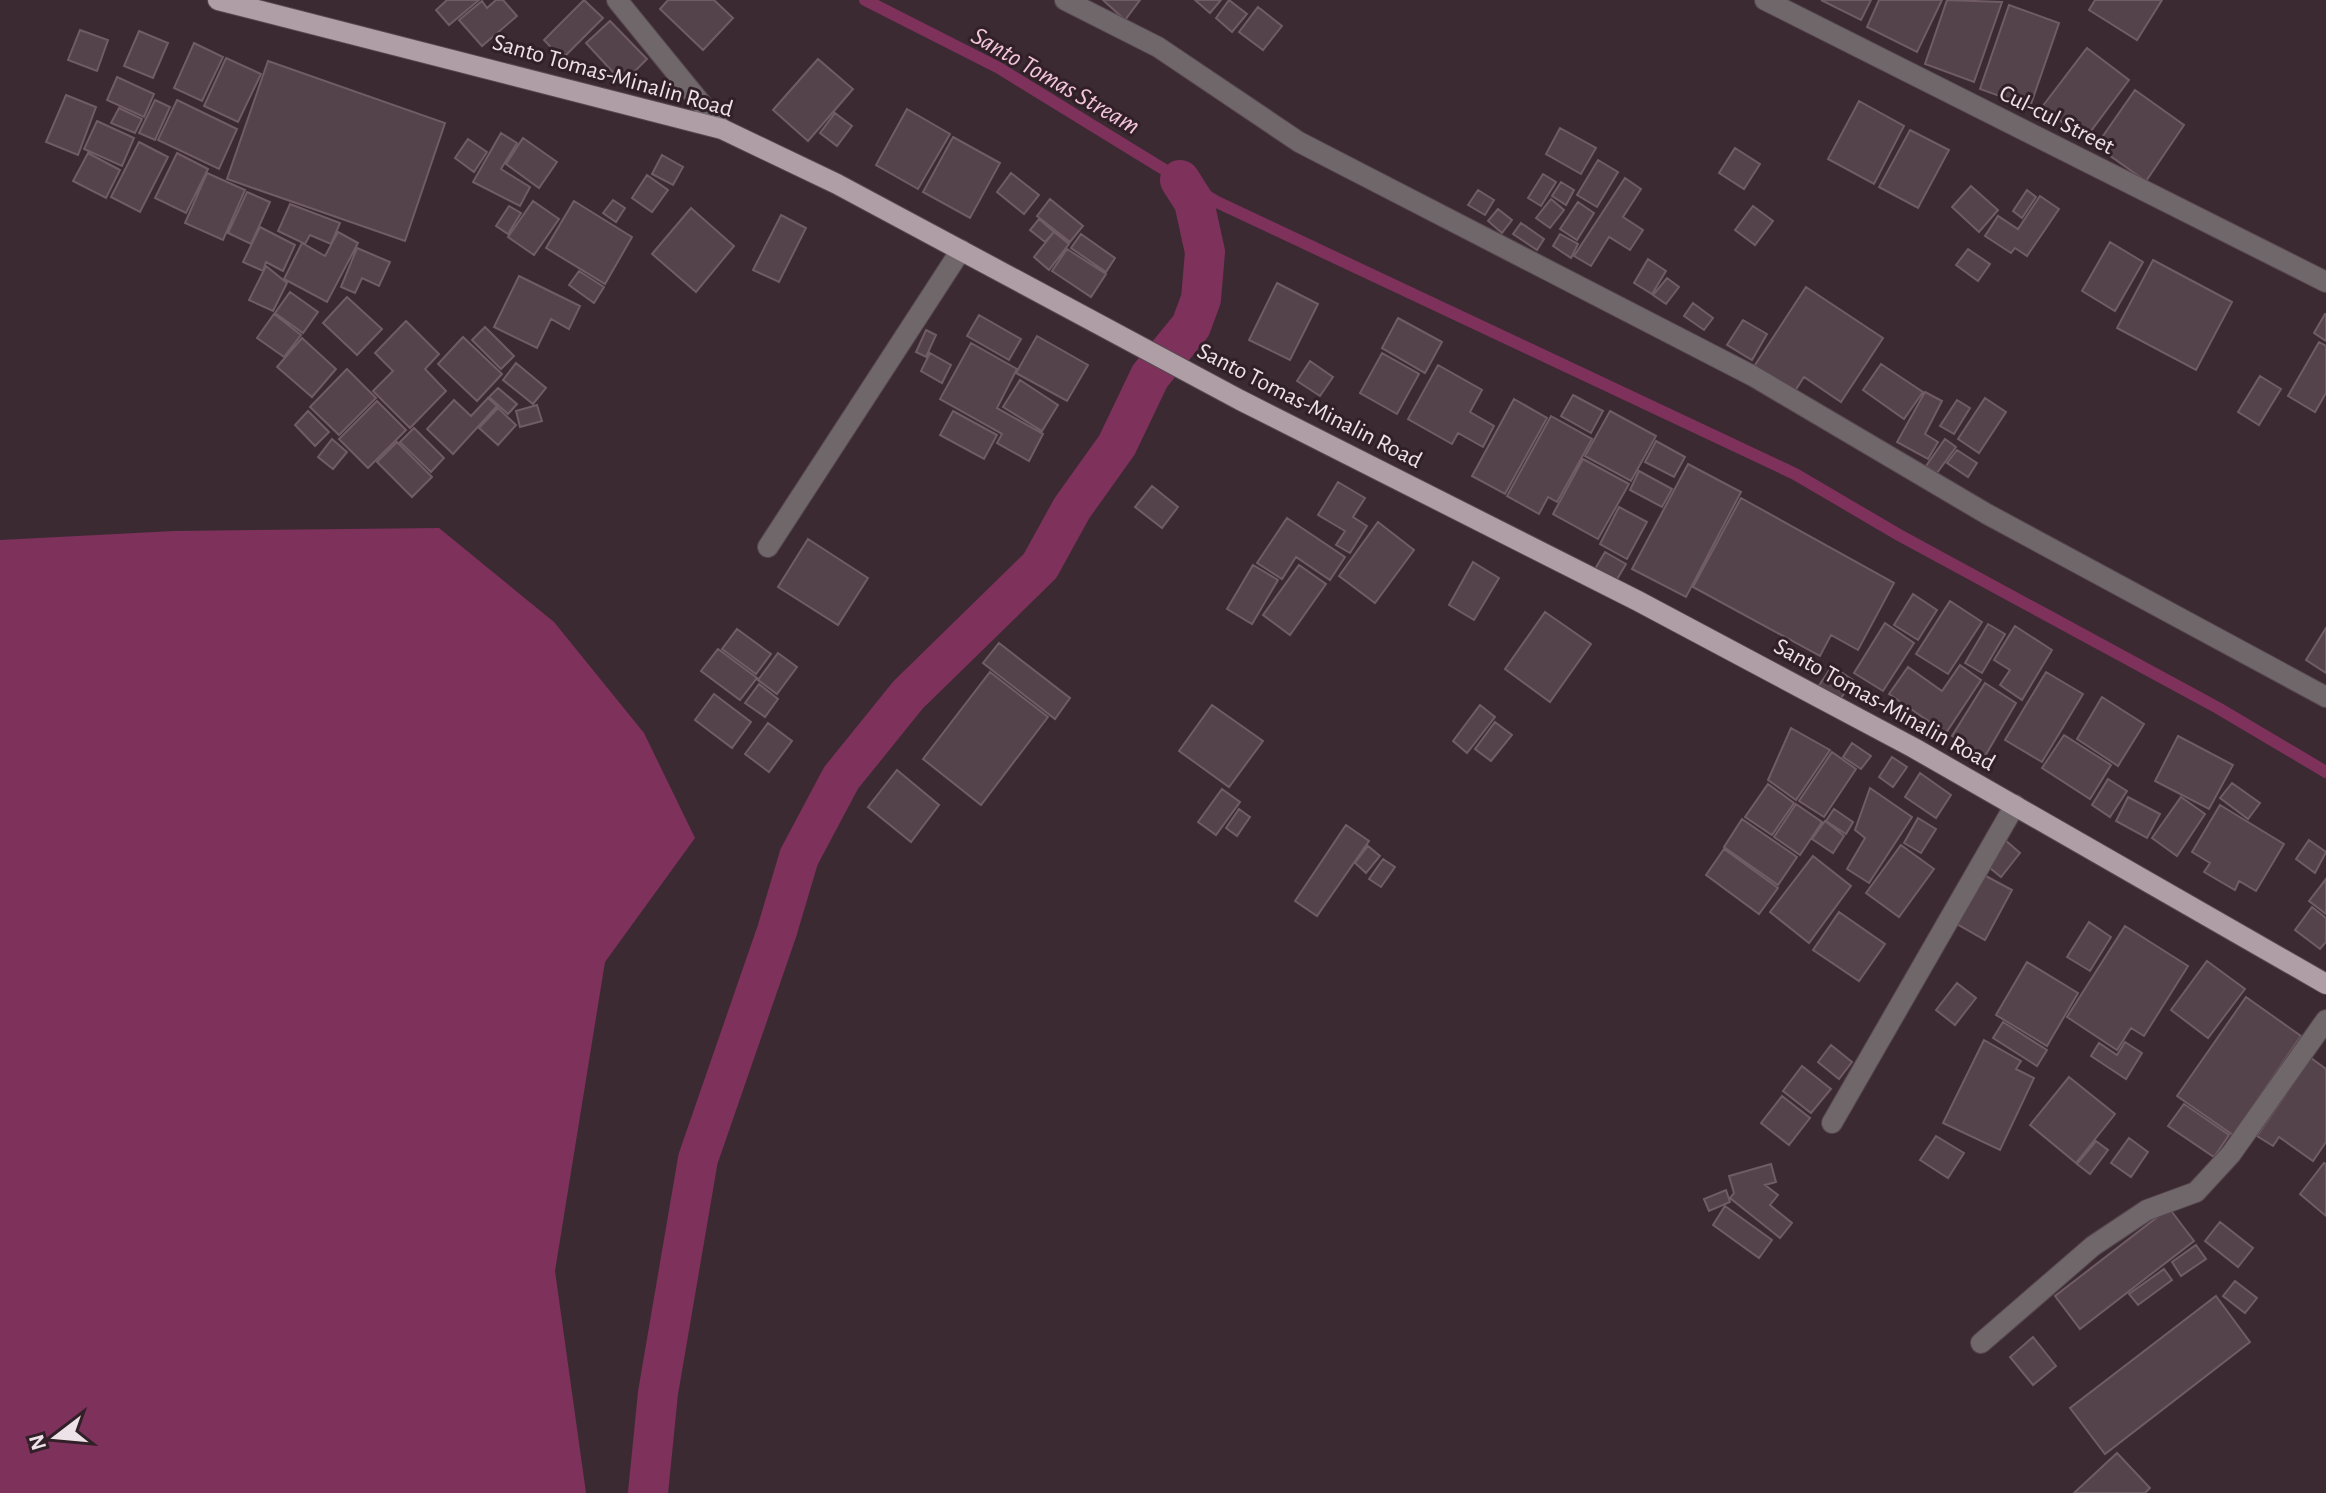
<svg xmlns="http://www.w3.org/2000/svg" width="2326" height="1493" font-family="'Alegreya Sans',sans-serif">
<rect width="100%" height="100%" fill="#3b2a32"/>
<path fill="#7e315b" d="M 439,528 L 554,622 L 644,733 L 695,838 L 605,962 L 555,1271 L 586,1493 L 0,1493 L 0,540 L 174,531 Z"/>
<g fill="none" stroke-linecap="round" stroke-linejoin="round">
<path stroke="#7e315b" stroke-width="12" d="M 865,0 L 999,68 L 1217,202 L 1795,474 L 1899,535 L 2218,708 L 2326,772"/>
<path stroke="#7e315b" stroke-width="40" d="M 648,1493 L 658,1393 L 698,1159 L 777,931 L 799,857 L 841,778 L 908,695 L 1040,566 L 1072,508 L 1117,445 L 1150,376 L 1191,326 L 1201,299 L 1205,252 L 1194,202 L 1180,180"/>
</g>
<path fill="#55434b" stroke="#6f5c64" stroke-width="2" d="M 447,0 L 479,0 L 449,25 L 436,10 Z
M 496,0 L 503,0 L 517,16 L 482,46 L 459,20 L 482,1 L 487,8 Z
M 584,0 L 603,18 L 562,59 L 544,40 Z
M 668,0 L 714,0 L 733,18 L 703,50 L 660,9 Z
M 1103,0 L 1140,0 L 1125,20 Z
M 1195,0 L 1221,0 L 1210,13 Z
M 1229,0 L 1247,14 L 1232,32 L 1216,18 Z
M 1821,0 L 1871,0 L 1861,20 Z
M 1879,0 L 1942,0 L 1917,52 L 1867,27 Z
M 1947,0 L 2002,2 L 1974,82 L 1925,64 Z
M 2095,0 L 2162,0 L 2137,40 L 2089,10 Z
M 2009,5 L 2059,23 L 2030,107 L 1980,89 Z
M 1258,7 L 1282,26 L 1263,50 L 1239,32 Z
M 610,21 L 647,59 L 623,83 L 586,43 Z
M 80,30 L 108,40 L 97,71 L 68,60 Z
M 139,31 L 168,43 L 153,78 L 124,66 Z
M 194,43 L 223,57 L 202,101 L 174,88 Z
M 2087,48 L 2129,80 L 2085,139 L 2042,107 Z
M 226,58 L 261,74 L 238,122 L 204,106 Z
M 818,59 L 853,89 L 808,141 L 773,110 Z
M 268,61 L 445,123 L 405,241 L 227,179 Z
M 117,77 L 154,94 L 144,117 L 107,100 Z
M 2135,90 L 2184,125 L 2146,181 L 2096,146 Z
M 66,95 L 96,107 L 78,155 L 46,142 Z
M 155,100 L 170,107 L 155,140 L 139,133 Z
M 177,100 L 237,129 L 219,169 L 158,140 Z
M 1859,101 L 1904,126 L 1874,184 L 1828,159 Z
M 119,108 L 142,119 L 135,133 L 111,123 Z
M 907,109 L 950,134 L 918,189 L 876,165 Z
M 835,113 L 852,126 L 837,146 L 820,133 Z
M 97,121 L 134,138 L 122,166 L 84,149 Z
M 1560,128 L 1596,148 L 1581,174 L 1546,154 Z
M 1910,130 L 1949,150 L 1918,208 L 1879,187 Z
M 501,133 L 517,143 L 501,169 L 530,187 L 520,206 L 473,182 Z
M 953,137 L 1000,163 L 970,218 L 923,192 Z
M 523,138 L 557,162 L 539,188 L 506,164 Z
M 468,139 L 487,152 L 474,172 L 455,158 Z
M 139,142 L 168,157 L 140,212 L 111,197 Z
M 1735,148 L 1760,164 L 1744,189 L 1719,173 Z
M 88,153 L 120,170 L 106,198 L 73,181 Z
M 177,153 L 208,169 L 186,213 L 155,198 Z
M 662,155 L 683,167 L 673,185 L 652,174 Z
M 1598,160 L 1618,172 L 1597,207 L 1577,195 Z
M 207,173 L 245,190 L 223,240 L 185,223 Z
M 1011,173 L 1039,195 L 1024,214 L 997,192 Z
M 1543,174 L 1556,182 L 1541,206 L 1528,198 Z
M 647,175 L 668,190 L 652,212 L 632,198 Z
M 1625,178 L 1641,189 L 1623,217 L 1643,230 L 1630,250 L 1609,237 L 1591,266 L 1574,256 Z
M 1561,182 L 1574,190 L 1566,205 L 1552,196 Z
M 1971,186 L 1998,210 L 1979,232 L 1952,207 Z
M 1478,190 L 1494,200 L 1485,215 L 1468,205 Z
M 2027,190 L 2036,197 L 2022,218 L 2013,211 Z
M 247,192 L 270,202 L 251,244 L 228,233 Z
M 2040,196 L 2059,209 L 2027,256 L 2015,248 L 2011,253 L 1985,236 L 1998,216 L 2018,229 Z
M 1050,199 L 1083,226 L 1070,242 L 1037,216 Z
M 1551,199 L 1564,210 L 1550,228 L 1536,218 Z
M 613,200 L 625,208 L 616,222 L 603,213 Z
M 533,201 L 559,219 L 534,255 L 508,237 Z
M 574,201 L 632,237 L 605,284 L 546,248 Z
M 1578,202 L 1594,213 L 1577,240 L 1560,229 Z
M 290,204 L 340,223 L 331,244 L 310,235 L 305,244 L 278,231 Z
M 509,206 L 521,213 L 508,234 L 496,226 Z
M 1753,206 L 1773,221 L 1755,245 L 1735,230 Z
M 691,208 L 734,246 L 696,292 L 652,254 Z
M 1498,209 L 1512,220 L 1502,233 L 1488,221 Z
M 781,215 L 806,228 L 779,282 L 753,270 Z
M 1039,219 L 1054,232 L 1045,242 L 1030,230 Z
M 1521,223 L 1544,239 L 1537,250 L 1513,234 Z
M 260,227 L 295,245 L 283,271 L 266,262 L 263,271 L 243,262 Z
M 338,232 L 358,243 L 327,302 L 284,279 L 302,243 L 325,256 Z
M 1054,232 L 1069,244 L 1049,270 L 1034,257 Z
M 1081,234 L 1115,258 L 1106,272 L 1071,248 Z
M 1560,234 L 1578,244 L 1571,258 L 1553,246 Z
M 2110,242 L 2143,262 L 2115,311 L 2082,291 Z
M 357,248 L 390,262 L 379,286 L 362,278 L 355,293 L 341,287 Z
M 1067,249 L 1106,274 L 1091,297 L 1052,271 Z
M 1968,249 L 1990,264 L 1978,281 L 1956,265 Z
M 1648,259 L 1666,271 L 1652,294 L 1634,283 Z
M 2153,260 L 2232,302 L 2196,370 L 2117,328 Z
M 266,266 L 287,283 L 273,311 L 249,300 Z
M 579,271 L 604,287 L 594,303 L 569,285 Z
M 519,276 L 580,306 L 569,329 L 551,319 L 537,348 L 494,327 Z
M 1667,278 L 1679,287 L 1666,304 L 1653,295 Z
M 1277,283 L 1318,304 L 1290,360 L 1249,340 Z
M 1806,287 L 1883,338 L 1841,402 L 1804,377 L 1793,394 L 1753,368 Z
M 290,292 L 318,312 L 303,333 L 275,313 Z
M 347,297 L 382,329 L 357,355 L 323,323 Z
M 1693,303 L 1713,318 L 1704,330 L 1684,316 Z
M 274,314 L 301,335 L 284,357 L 257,338 Z
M 2325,314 L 2326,314 L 2326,341 L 2314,333 Z
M 979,315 L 1021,339 L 1009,360 L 967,336 Z
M 1398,318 L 1442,342 L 1425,373 L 1382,348 Z
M 1743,320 L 1767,334 L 1752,360 L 1727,345 Z
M 406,321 L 439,354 L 425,369 L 446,391 L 410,428 L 373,391 L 393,371 L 375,353 Z
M 485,327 L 514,356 L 501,369 L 472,340 Z
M 926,330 L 936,335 L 926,357 L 916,352 Z
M 1037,336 L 1088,365 L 1067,401 L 1016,373 Z
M 463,337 L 502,374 L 477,401 L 438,364 Z
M 302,338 L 336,369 L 312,397 L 277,367 Z
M 2319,342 L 2326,346 L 2326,393 L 2315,412 L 2288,396 Z
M 971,343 L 1017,369 L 997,408 L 1043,434 L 1029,461 L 997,443 L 1002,434 L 940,399 Z
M 930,353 L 951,365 L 942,383 L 921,371 Z
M 1382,353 L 1419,374 L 1397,414 L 1360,393 Z
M 1310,361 L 1333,377 L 1320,396 L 1297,381 Z
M 516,363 L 546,388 L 533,404 L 503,380 Z
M 1881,364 L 1923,392 L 1904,419 L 1863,390 Z
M 1438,365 L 1482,390 L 1470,412 L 1494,426 L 1483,447 L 1458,433 L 1452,444 L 1408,419 Z
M 347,369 L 376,398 L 339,435 L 310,407 Z
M 2260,376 L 2281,389 L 2259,425 L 2238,412 Z
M 1020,380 L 1058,405 L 1042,431 L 1003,407 Z
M 498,388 L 517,404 L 508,414 L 489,397 Z
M 1925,392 L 1942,401 L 1925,434 L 1938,442 L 1928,459 L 1897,442 Z
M 1573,395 L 1603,411 L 1591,433 L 1561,416 Z
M 488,398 L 497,406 L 453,454 L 427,429 L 454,400 L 471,416 Z
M 1985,398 L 2006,412 L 1979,453 L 1958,439 Z
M 1514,399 L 1547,418 L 1505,494 L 1472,476 Z
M 1957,400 L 1970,408 L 1954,434 L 1940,426 Z
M 377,401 L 406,430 L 368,468 L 339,439 Z
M 537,405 L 542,421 L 520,427 L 516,411 Z
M 498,408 L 516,425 L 498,445 L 479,428 Z
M 308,411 L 329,432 L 315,446 L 295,425 Z
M 953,411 L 997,435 L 984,459 L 940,435 Z
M 1610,411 L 1656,436 L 1631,481 L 1585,456 Z
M 1551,416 L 1592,439 L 1557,502 L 1548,497 L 1539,514 L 1507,496 Z
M 414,428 L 444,458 L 431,472 L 400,442 Z
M 332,439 L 347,452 L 333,469 L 318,457 Z
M 1945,439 L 1956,447 L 1937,473 L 1926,466 Z
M 1656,441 L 1685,457 L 1674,477 L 1645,462 Z
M 397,442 L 432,477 L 412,497 L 377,462 Z
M 1957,450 L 1977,463 L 1968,477 L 1947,463 Z
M 1583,459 L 1629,484 L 1598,539 L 1553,514 Z
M 1688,464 L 1741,492 L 1686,597 L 1632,569 Z
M 1639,471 L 1672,489 L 1662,507 L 1630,490 Z
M 1338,482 L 1365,498 L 1353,517 L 1367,526 L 1350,553 L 1336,545 L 1345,531 L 1318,515 Z
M 1152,486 L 1178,507 L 1162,528 L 1135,507 Z
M 1741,498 L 1894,583 L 1858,650 L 1831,635 L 1820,656 L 1693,587 Z
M 1619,507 L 1647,522 L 1627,559 L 1600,544 Z
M 1287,518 L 1345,557 L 1330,580 L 1296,557 L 1282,579 L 1257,563 Z
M 1378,522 L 1414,550 L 1375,603 L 1339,576 Z
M 808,539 L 868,578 L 838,625 L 778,587 Z
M 1605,552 L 1626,564 L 1616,581 L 1595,569 Z
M 1473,562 L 1499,578 L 1474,620 L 1449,605 Z
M 1253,565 L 1278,580 L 1252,624 L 1227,609 Z
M 1299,565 L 1326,584 L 1290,635 L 1263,615 Z
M 1913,594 L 1937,610 L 1918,640 L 1894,625 Z
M 1950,601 L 1982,622 L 1948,674 L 1916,654 Z
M 1545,612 L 1591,644 L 1550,702 L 1505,669 Z
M 1885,623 L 1914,643 L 1883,691 L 1854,673 Z
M 1988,624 L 2005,634 L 1982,673 L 1965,663 Z
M 2015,626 L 2052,650 L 2022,700 L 2000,685 L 2010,670 L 1994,660 Z
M 2326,628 L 2326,673 L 2306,660 Z
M 737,629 L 771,654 L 756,674 L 722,649 Z
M 999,643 L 1070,698 L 1055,719 L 983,663 Z
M 718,649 L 757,678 L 740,700 L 701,671 Z
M 778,653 L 797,667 L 777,694 L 758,680 Z
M 1960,665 L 1981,680 L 1946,733 L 1889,694 L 1908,667 L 1942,691 Z
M 1832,666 L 1853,680 L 1839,701 L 1818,687 Z
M 990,672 L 1048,717 L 981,805 L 923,759 Z
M 2046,672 L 2083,694 L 2042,762 L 2005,740 Z
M 1985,683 L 2016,703 L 1985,756 L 1952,736 Z
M 759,684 L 778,699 L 765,717 L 745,703 Z
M 714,694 L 751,722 L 732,748 L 695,720 Z
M 2102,697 L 2144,724 L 2118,766 L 2077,739 Z
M 1212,705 L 1263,741 L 1229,787 L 1179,751 Z
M 1480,705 L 1495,717 L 1467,753 L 1453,741 Z
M 1495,722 L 1512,735 L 1491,761 L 1475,749 Z
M 768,723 L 792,741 L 769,772 L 745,754 Z
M 1791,728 L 1830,750 L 1796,800 L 1768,780 Z
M 2064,735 L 2111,765 L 2090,799 L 2042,768 Z
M 2178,736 L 2233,765 L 2209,809 L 2155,781 Z
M 1852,743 L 1871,756 L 1861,769 L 1843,757 Z
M 1832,752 L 1856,769 L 1824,817 L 1799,801 Z
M 1892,757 L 1907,767 L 1893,787 L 1879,777 Z
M 897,770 L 939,805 L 911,842 L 868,807 Z
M 1920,773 L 1951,795 L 1936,818 L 1905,797 Z
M 2108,779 L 2127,791 L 2110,817 L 2092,805 Z
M 2232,783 L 2260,803 L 2248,819 L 2220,798 Z
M 1768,784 L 1794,803 L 1772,835 L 1745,817 Z
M 1870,788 L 1912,817 L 1869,883 L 1847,869 L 1865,838 L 1855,830 Z
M 1222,789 L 1240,802 L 1216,835 L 1198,822 Z
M 2128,797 L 2160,814 L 2147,838 L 2116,821 Z
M 2181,797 L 2205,814 L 2177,856 L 2152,838 Z
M 1796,804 L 1822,822 L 1800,855 L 1774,837 Z
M 2220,805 L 2284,844 L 2256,891 L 2239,881 L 2235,890 L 2204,872 L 2210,863 L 2192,852 Z
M 1239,809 L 1250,817 L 1237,836 L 1226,828 Z
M 1834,809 L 1853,822 L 1846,834 L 1826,821 Z
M 1918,818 L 1936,829 L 1921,853 L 1904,843 Z
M 1742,819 L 1797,857 L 1778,885 L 1724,847 Z
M 1825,821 L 1844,836 L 1833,853 L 1812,839 Z
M 1346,825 L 1369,841 L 1317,916 L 1295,901 Z
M 2004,839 L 2020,853 L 2001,877 L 1984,863 Z
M 2309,840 L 2326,852 L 2315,873 L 2296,859 Z
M 1901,845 L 1934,869 L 1899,917 L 1866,893 Z
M 1368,846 L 1380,856 L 1366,873 L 1355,863 Z
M 1724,849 L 1778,888 L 1759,914 L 1706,875 Z
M 1813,856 L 1851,886 L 1809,943 L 1770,912 Z
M 1383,859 L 1395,867 L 1381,887 L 1369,879 Z
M 1984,875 L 2012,890 L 1985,940 L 1957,924 Z
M 2326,879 L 2326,914 L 2309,901 Z
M 2312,907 L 2326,918 L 2326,942 L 2320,949 L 2295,930 Z
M 1839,912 L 1885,944 L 1859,981 L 1813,950 Z
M 2089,922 L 2111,937 L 2090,971 L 2067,957 Z
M 2125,926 L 2188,966 L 2144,1036 L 2131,1028 L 2117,1050 L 2067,1017 Z
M 2207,961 L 2245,989 L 2208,1038 L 2171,1010 Z
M 2027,962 L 2078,993 L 2047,1046 L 1996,1015 Z
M 1957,983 L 1976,998 L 1955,1025 L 1936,1010 Z
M 2246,997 L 2301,1036 L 2233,1135 L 2177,1096 Z
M 2003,1022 L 2047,1050 L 2037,1066 L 1993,1038 Z
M 1984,1040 L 2021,1061 L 2016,1069 L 2034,1078 L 2000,1150 L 1943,1123 Z
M 2125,1042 L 2142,1053 L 2126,1079 L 2091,1056 L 2099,1043 L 2117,1055 Z
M 1831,1045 L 1852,1062 L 1839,1079 L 1818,1062 Z
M 2311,1058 L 2326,1069 L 2326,1142 L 2313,1161 L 2279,1137 L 2273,1146 L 2257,1136 Z
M 1802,1066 L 1831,1089 L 1811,1113 L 1783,1091 Z
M 2069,1077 L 2115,1114 L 2076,1163 L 2030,1125 Z
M 1782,1096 L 1810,1118 L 1789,1145 L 1761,1123 Z
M 2184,1104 L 2229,1135 L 2214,1157 L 2168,1126 Z
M 1936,1136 L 1964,1153 L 1948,1178 L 1920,1160 Z
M 2129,1138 L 2148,1152 L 2131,1177 L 2111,1163 Z
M 2096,1141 L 2108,1150 L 2090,1174 L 2077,1164 Z
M 2324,1163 L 2326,1164 L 2326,1216 L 2300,1194 Z
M 1771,1164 L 1776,1182 L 1765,1185 L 1778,1195 L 1770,1205 L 1792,1223 L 1780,1238 L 1730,1198 L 1734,1193 L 1729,1176 Z
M 1726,1190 L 1730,1202 L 1709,1211 L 1704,1199 Z
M 1725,1206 L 1772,1240 L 1759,1258 L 1713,1225 Z
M 2169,1208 L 2194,1241 L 2080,1329 L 2055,1296 Z
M 2220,1222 L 2253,1248 L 2238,1267 L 2205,1241 Z
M 2196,1245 L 2206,1259 L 2181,1276 L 2172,1262 Z
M 2164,1269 L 2172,1280 L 2138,1305 L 2129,1294 Z
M 2235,1281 L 2257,1298 L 2245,1313 L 2223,1296 Z
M 2216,1296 L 2250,1342 L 2105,1454 L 2070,1408 Z
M 2033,1337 L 2056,1366 L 2033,1385 L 2010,1357 Z
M 2117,1453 L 2150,1488 L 2145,1493 L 2074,1493 Z"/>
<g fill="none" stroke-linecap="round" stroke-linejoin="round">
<defs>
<path id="minor" d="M 617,0 L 722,129
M 1065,0 L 1158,47 L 1299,142 L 1753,376 L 1987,514 L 2326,697
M 1765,0 L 2326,282
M 768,547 L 961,250
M 1832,1123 L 2015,805
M 1981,1343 L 2093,1246 L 2147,1210 L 2196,1192 L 2231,1154 L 2326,1020"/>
<path id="major" d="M 218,0 L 722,129 L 837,184 L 1240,400 L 1638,601 L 1914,748 L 2326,984"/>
</defs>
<use href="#minor" stroke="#57474f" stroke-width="22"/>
<use href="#major" stroke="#57474f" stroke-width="22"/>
<use href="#minor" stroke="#70676b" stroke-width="20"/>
<use href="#major" stroke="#b09ea6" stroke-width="20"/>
</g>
<g text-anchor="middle" stroke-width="6" stroke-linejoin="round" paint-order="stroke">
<g font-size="24" fill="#ede2e7" stroke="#312028">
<text transform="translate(613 75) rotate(16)" y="8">Santo Tomas-Minalin Road</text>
<text transform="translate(2057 119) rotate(27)" y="8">Cul-cul Street</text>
<text transform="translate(1310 405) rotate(27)" y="8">Santo Tomas-Minalin Road</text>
<text transform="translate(1885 704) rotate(29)" y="8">Santo Tomas-Minalin Road</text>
</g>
<g font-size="26" font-style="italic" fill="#f3c5da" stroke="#312028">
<text transform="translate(1056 80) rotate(30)" y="9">Santo Tomas Stream</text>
</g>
</g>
<g transform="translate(56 1437) rotate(254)" stroke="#312028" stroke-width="6" paint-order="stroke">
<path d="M0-6L14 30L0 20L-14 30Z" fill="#ede2e7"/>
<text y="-12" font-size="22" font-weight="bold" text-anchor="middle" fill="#ede2e7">N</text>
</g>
</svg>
